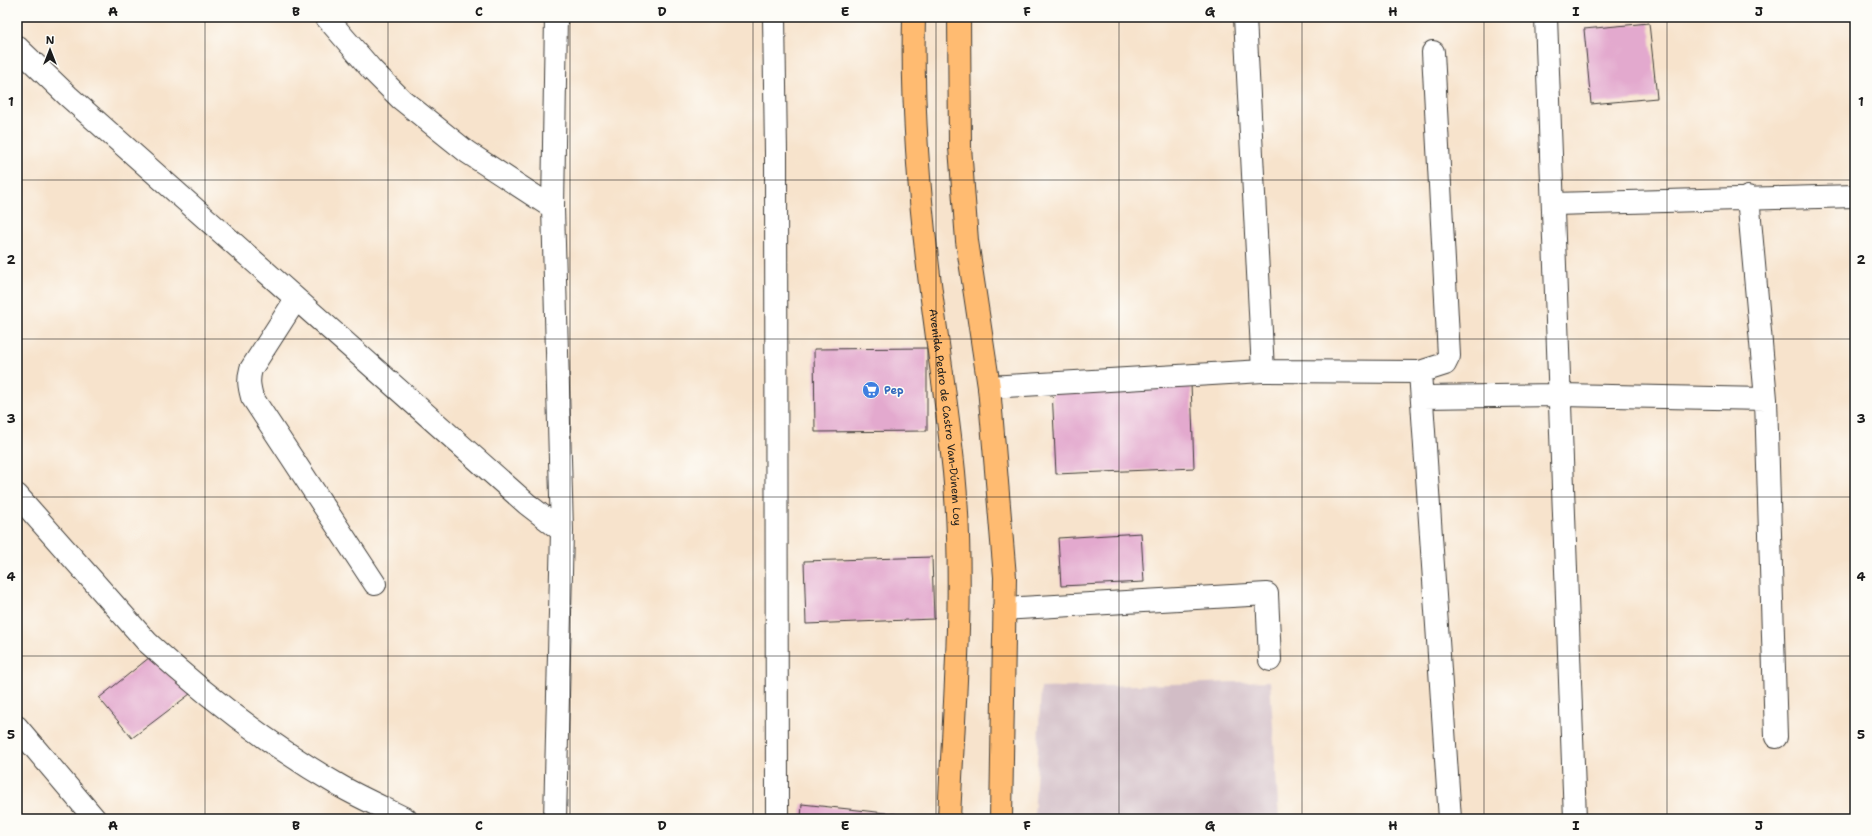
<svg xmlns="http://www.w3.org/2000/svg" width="1872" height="836" font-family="'Shantell Sans',sans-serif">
<rect width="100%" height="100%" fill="#fdfcf7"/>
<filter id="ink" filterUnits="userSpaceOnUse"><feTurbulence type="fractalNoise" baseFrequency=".025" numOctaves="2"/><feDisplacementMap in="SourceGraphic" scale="8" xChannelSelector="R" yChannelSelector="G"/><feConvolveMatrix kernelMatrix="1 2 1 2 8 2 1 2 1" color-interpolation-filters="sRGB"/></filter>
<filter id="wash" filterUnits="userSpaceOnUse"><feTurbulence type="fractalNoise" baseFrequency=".012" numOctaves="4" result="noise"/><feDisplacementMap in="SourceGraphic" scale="16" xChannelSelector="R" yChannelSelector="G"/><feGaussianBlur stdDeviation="0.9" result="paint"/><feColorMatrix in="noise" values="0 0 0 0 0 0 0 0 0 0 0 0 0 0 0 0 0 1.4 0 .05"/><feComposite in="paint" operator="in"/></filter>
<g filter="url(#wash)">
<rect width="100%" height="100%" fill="#f7e3cc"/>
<path fill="#d2bdc6" d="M 1270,681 L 1279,819 L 1034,819 L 1041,688 Z"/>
<g id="blocks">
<path fill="#e3a9ce" d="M 1649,23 L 1657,98 L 1591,104 L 1584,29 Z
M 927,348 L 927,431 L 815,432 L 814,349 Z
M 1191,383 L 1194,468 L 1056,474 L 1052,389 Z
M 1141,533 L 1144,582 L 1061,586 L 1058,538 Z
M 932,557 L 934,619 L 806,624 L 804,561 Z
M 150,657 L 190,694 L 132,738 L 99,698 Z
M 802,804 L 895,814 L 895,819 L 801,819 Z"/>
</g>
</g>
<g filter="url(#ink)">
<use href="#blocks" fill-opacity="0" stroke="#3d3a36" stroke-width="1"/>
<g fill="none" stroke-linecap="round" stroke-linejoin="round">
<defs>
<path id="minor" d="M 326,17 L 372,70 L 401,99 L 467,152 L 553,208
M 774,17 L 776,153 L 777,819
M 1245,17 L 1263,371
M 1546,17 L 1575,819
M 17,47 L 68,96 L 527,504 L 562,531
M 1748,197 L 1766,399 L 1776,737
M 1554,204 L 1855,196
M 296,299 L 251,369 C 248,380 249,386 252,397 L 375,584
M 1420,372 L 1450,819
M 989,387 L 1263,371 L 1420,372 L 1445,364 L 1449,356 L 1433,52
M 1423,397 L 1560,395 L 1766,399
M 17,495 L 147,642 C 206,696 271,746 340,786 C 361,798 384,808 406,819
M 1004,609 L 1267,594 L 1270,660
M 17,727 L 95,819
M 555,819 L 562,531 L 553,208 L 556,17"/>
<g id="highway">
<path id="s1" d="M 914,17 C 912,100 918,184 928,267 C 936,335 947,403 954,472 C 965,587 954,704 949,819"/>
<path d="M 959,17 L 960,147 L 967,241 L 989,387 L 1005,577 L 1001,819"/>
</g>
</defs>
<use href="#minor" stroke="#3d3a36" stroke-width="24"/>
<use href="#highway" stroke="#3d3a36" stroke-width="24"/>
<use href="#minor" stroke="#fff" stroke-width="22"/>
<use href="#highway" stroke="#ffbb71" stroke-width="22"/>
</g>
</g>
<path fill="none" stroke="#1c1c1c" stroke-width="1" stroke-opacity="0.55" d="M 205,17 L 205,819M 388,17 L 388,819M 570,17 L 570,819M 753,17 L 753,819M 936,17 L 936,819M 1119,17 L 1119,819M 1302,17 L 1302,819M 1484,17 L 1484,819M 1667,17 L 1667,819M 17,180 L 1855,180M 17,339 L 1855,339M 17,497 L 1855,497M 17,656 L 1855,656"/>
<defs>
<symbol id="supermarket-disc" viewBox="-11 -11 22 22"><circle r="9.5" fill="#3f7fe0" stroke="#fdfcf7"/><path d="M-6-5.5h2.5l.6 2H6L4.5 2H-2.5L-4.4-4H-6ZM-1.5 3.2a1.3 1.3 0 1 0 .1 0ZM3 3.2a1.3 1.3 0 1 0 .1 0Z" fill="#fff"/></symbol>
</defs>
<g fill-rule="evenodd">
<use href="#supermarket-disc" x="861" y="380" width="20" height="20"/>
</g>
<g text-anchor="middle" stroke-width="3" stroke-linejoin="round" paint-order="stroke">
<g font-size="11" font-weight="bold" fill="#366cbe" stroke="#fdfcf7" text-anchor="start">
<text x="884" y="394">Pep</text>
</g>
<g font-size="11" fill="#1c1c1c" stroke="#fdfcf7">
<text dy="4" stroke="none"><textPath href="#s1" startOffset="402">Avenida Pedro de Castro Van-Dúnem Loy</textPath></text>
</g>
</g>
<rect width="1872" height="836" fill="none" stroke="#fdfcf7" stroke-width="44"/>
<g transform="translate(50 50)" stroke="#fdfcf7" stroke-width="3" paint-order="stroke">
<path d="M0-3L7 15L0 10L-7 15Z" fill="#1c1c1c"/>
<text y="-6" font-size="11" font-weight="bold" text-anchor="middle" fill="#1c1c1c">N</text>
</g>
<rect x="22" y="22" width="1828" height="792" fill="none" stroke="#1c1c1c" stroke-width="1.5"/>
<g font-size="13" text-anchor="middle" font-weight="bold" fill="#1c1c1c">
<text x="113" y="16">A</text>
<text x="296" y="16">B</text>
<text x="479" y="16">C</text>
<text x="662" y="16">D</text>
<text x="845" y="16">E</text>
<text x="1027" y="16">F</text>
<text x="1210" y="16">G</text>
<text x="1393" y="16">H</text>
<text x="1576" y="16">I</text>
<text x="1759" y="16">J</text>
<text x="11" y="106">1</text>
<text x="1861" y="106">1</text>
<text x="11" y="264">2</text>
<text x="1861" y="264">2</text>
<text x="11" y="423">3</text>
<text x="1861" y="423">3</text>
<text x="11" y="581">4</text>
<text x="1861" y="581">4</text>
<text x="11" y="739">5</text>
<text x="1861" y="739">5</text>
<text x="113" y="830">A</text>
<text x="296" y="830">B</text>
<text x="479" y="830">C</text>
<text x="662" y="830">D</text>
<text x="845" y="830">E</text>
<text x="1027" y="830">F</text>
<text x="1210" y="830">G</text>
<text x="1393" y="830">H</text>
<text x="1576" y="830">I</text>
<text x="1759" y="830">J</text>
</g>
</svg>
